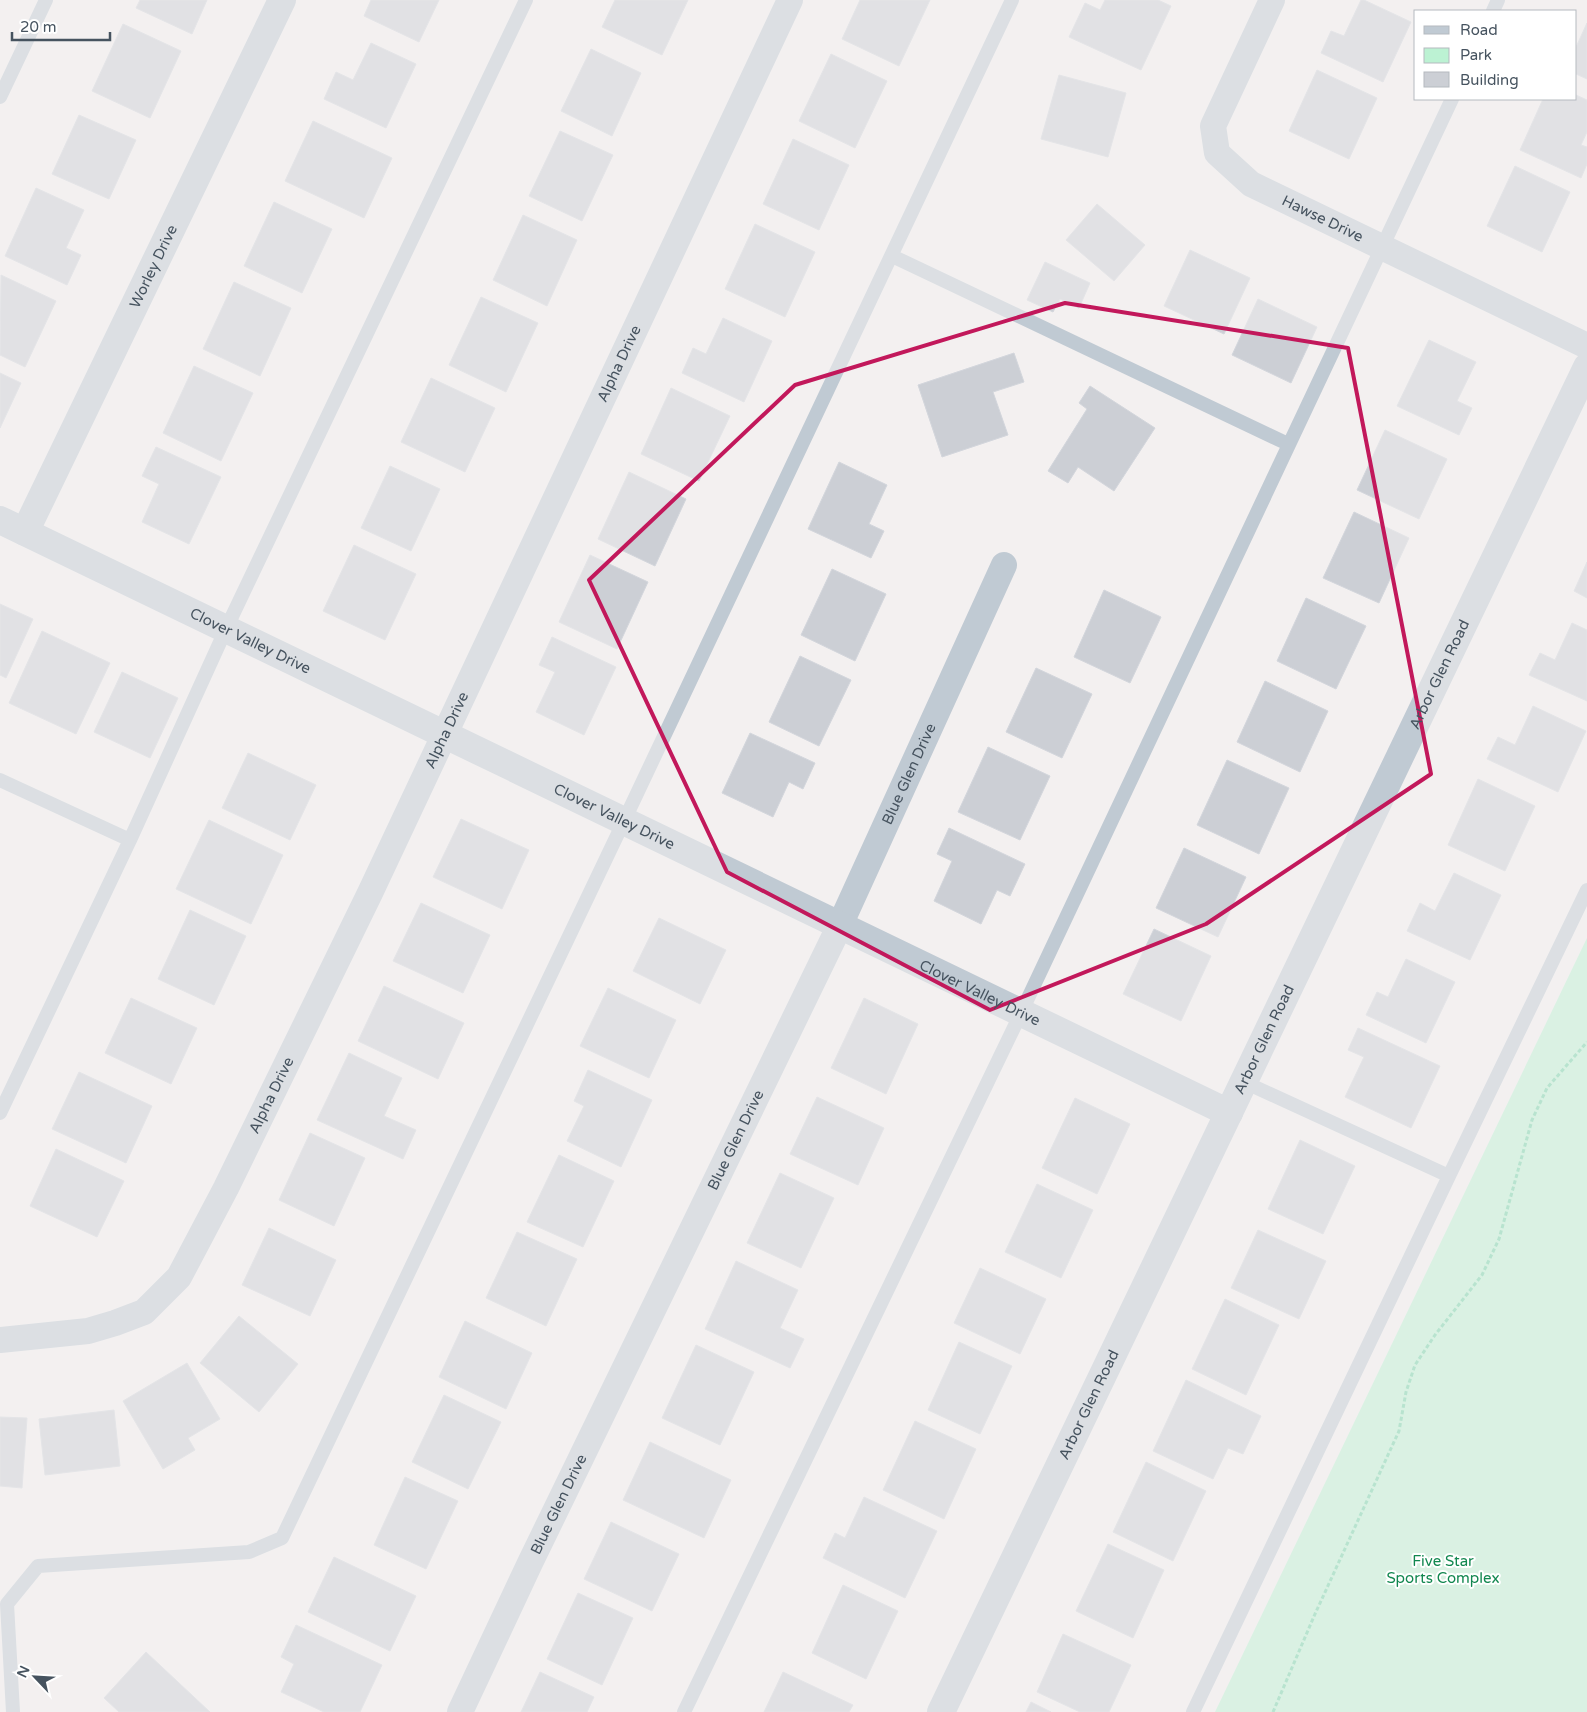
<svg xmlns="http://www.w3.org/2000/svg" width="1587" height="1712" font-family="'Varela Round',sans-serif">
<rect width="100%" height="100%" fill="#f3f0f0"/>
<path fill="#bcf2d3" d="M 1587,938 L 1587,1712 L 1215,1712 Z"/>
<path fill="#cccfd5" stroke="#d3d6dc" d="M 140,0 L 207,0 L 192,34 L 136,8 Z
M 371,0 L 439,0 L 419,42 L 364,16 Z
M 615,0 L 688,0 L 662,55 L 602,27 Z
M 860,0 L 930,0 L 899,66 L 842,39 Z
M 1105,0 L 1158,0 L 1171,6 L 1141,70 L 1069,37 L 1085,3 L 1100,10 Z
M 1361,0 L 1364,0 L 1411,22 L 1383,82 L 1321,53 L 1331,31 L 1344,36 Z
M 1587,23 L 1587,79 L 1576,74 L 1576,47 Z
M 123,24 L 181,51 L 150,118 L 92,91 Z
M 371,43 L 416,64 L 386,128 L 324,99 L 336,72 L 353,80 Z
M 591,49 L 641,73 L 612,136 L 561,111 Z
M 831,54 L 887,81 L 855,148 L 799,121 Z
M 1317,70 L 1377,98 L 1349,159 L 1289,131 Z
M 1059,75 L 1126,93 L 1108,157 L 1041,139 Z
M 1576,95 L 1587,100 L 1587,132 L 1581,145 L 1587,147 L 1587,164 L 1581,178 L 1520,150 L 1543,99 L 1576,99 Z
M 79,115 L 136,140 L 109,199 L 52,174 Z
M 313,121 L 392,158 L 364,218 L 285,181 Z
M 560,131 L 613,155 L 582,221 L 529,196 Z
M 793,139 L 849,165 L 819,230 L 763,204 Z
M 1515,166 L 1570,192 L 1542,252 L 1487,226 Z
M 36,188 L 84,210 L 66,248 L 81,255 L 67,285 L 5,256 Z
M 274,202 L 332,229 L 302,293 L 244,266 Z
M 1097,204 L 1145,245 L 1114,281 L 1066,240 Z
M 523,215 L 577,240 L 547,306 L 493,280 Z
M 755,224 L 815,252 L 785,317 L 725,289 Z
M 1190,250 L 1250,278 L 1224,334 L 1164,306 Z
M 1045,262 L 1090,283 L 1079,308 L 1060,299 L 1053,312 L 1027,300 Z
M 1,275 L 56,301 L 25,367 L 0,355 Z
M 234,282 L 291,308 L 260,376 L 203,349 Z
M 481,297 L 538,323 L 506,392 L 449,365 Z
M 1258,299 L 1317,327 L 1291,383 L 1232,355 Z
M 723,318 L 772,341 L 744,402 L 682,373 L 693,348 L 706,354 Z
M 1429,340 L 1476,362 L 1457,401 L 1472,408 L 1459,435 L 1397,406 Z
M 1014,353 L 1024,382 L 993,392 L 1008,435 L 942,457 L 918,385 Z
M 194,366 L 253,393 L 221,461 L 163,433 Z
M 0,373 L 21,383 L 0,428 Z
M 431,378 L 495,408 L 465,472 L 401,442 Z
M 1090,386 L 1155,428 L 1114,491 L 1078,467 L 1068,483 L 1048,471 L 1087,409 L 1079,403 Z
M 671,388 L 730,416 L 699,481 L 641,454 Z
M 1385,430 L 1447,459 L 1419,519 L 1357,490 Z
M 156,447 L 221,477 L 189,544 L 142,522 L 159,484 L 142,476 Z
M 839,462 L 887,485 L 869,524 L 884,531 L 871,558 L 808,529 Z
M 390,466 L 440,489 L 411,551 L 361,528 Z
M 629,472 L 686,499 L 655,566 L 598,539 Z
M 1354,512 L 1409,538 L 1379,603 L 1323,578 Z
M 354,545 L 416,574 L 385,640 L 323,611 Z
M 590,555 L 648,582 L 617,649 L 559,622 Z
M 1587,562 L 1587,598 L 1574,591 Z
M 832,569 L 886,594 L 855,661 L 801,635 Z
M 1104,590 L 1161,617 L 1130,683 L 1074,657 Z
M 1306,598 L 1366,626 L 1336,689 L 1277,661 Z
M 0,604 L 33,619 L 6,678 L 0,675 Z
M 1572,623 L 1587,630 L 1587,701 L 1529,675 L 1540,653 L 1555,660 Z
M 42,631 L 110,663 L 76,734 L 9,703 Z
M 552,637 L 616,667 L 584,735 L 536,712 L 555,672 L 539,665 Z
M 800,656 L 851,680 L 819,746 L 769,722 Z
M 1036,668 L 1092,694 L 1062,758 L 1006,732 Z
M 122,672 L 178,698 L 150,758 L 94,732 Z
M 1265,681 L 1328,711 L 1300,772 L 1237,742 Z
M 1533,706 L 1586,731 L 1558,792 L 1487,759 L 1498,737 L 1515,745 Z
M 750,733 L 815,763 L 803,789 L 789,782 L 773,817 L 722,793 Z
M 988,747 L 1050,776 L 1020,840 L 958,812 Z
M 248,753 L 316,785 L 290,840 L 222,808 Z
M 1227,760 L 1289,788 L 1259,854 L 1197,825 Z
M 1478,779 L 1535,806 L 1505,871 L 1448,845 Z
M 461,819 L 529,850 L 502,909 L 433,877 Z
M 209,820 L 283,855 L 251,924 L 176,889 Z
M 949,828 L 1025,864 L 1010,896 L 997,890 L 981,924 L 934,901 L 952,861 L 937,854 Z
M 1184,848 L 1246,877 L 1218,937 L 1156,908 Z
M 1454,873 L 1501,895 L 1470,960 L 1407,931 L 1420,903 L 1435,911 Z
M 421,903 L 490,935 L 463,993 L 393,961 Z
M 190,910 L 246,936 L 214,1005 L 158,979 Z
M 659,918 L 726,950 L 700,1004 L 633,971 Z
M 1154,929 L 1211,956 L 1181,1021 L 1123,994 Z
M 1406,959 L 1455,982 L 1426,1043 L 1366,1015 L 1377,992 L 1388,997 Z
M 384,986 L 464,1023 L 438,1079 L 358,1041 Z
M 608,988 L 676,1020 L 649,1078 L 580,1046 Z
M 131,998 L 197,1028 L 171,1084 L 105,1053 Z
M 864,998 L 918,1024 L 886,1094 L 831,1068 Z
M 1358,1028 L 1440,1066 L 1411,1128 L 1345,1097 L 1364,1057 L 1348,1050 Z
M 349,1053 L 402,1078 L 384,1116 L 416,1130 L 403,1159 L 317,1120 Z
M 588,1070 L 652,1100 L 621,1167 L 567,1141 L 584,1106 L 574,1101 Z
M 79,1072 L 152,1106 L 126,1163 L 52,1129 Z
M 817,1097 L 884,1128 L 858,1185 L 790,1154 Z
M 1075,1098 L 1130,1124 L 1097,1194 L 1042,1168 Z
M 310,1133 L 365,1158 L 334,1226 L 279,1200 Z
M 1300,1140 L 1355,1166 L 1323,1234 L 1268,1209 Z
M 56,1149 L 124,1181 L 97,1237 L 30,1206 Z
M 559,1155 L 614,1181 L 583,1247 L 527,1222 Z
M 780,1173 L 834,1198 L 801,1268 L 747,1243 Z
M 1037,1184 L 1093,1210 L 1061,1278 L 1005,1252 Z
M 269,1228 L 336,1260 L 310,1316 L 242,1285 Z
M 1258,1230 L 1326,1261 L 1299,1319 L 1231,1288 Z
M 517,1232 L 577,1259 L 546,1326 L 486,1298 Z
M 736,1261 L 798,1290 L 780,1328 L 804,1339 L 790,1368 L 705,1329 Z
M 980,1268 L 1046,1299 L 1020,1354 L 954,1323 Z
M 1225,1299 L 1279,1325 L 1246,1395 L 1192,1369 Z
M 239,1316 L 298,1364 L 259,1412 L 200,1363 Z
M 465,1321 L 532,1353 L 506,1409 L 439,1377 Z
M 959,1342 L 1012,1366 L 980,1434 L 928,1410 Z
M 696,1345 L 754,1372 L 720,1445 L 662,1418 Z
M 187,1363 L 220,1419 L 188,1438 L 195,1450 L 163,1469 L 123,1401 Z
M 1186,1380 L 1261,1416 L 1243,1454 L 1228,1448 L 1213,1479 L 1153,1451 Z
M 444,1395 L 501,1422 L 468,1489 L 412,1462 Z
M 114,1410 L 120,1466 L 45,1475 L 39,1419 Z
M 0,1417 L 27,1418 L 22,1488 L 0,1486 Z
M 915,1421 L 976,1449 L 944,1519 L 883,1490 Z
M 650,1442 L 731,1480 L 704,1538 L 623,1500 Z
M 1146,1462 L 1206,1491 L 1173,1561 L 1113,1532 Z
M 405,1477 L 458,1501 L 426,1569 L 374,1545 Z
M 864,1497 L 937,1531 L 905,1598 L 823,1558 L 835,1533 L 845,1538 Z
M 611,1522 L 679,1554 L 652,1611 L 584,1579 Z
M 1108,1544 L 1164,1570 L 1133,1638 L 1076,1611 Z
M 334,1557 L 416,1596 L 390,1651 L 308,1612 Z
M 843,1585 L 898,1611 L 866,1679 L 812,1653 Z
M 578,1593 L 633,1618 L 602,1685 L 547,1659 Z
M 296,1625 L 382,1665 L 360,1712 L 324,1712 L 281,1692 L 294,1664 L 281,1657 Z
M 1063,1634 L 1131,1665 L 1109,1712 L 1080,1712 L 1037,1692 Z
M 146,1652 L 210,1712 L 119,1712 L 104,1698 Z
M 540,1672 L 594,1697 L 587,1712 L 521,1712 Z
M 783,1672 L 853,1705 L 849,1712 L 764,1712 Z
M 1031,1702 L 1051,1712 L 1026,1712 Z"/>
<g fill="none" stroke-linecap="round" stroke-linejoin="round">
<path stroke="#71d3a6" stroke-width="3" stroke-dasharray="4 2.5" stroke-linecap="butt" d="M 1273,1712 L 1315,1614 L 1399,1431 L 1406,1392 L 1415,1365 L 1435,1335 L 1482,1275 L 1499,1239 L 1532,1120 L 1547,1088 L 1587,1042"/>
<path stroke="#c0cad3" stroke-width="14" d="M 1493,11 L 1498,0
M 0,97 L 46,0
M 892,256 L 1288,444
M 0,780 L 130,840 L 226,629 L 526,0
M 0,1113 L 130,840
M 1449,1176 L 1587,890
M 13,1712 L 7,1604 L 38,1566 L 249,1552 L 282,1538 L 624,821 L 1012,0
M 684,1712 L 1021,1013 L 1452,99
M 1193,1712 L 1449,1176 L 1244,1082"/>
<g stroke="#c0cad3" stroke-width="26">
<path id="s1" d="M 1272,0 L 1213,126 L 1217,153 L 1251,184 L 1587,346"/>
<path id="s2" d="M 0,1340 L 88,1331 L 115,1323 L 144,1312 L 179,1277 L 226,1188 L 370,893 L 790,0"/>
<path id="s3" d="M 460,1712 L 530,1563 L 840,925 L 1004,565"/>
</g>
<g stroke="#c0cad3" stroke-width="28">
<path id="s4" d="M 0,520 L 1229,1113"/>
<path id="s5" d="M 25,532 L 282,0"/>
<path id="s6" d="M 941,1712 L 1587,367"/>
</g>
</g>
<path d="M0 0H1587V1712H0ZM 1065,303 L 1348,348 L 1431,774 L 1206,924 L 990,1010 L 727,872 L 589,580 L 795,385 Z" fill="#f3f0f0" fill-opacity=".55" fill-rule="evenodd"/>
<path fill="none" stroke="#c2185b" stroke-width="4" stroke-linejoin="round" d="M 1065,303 L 1348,348 L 1431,774 L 1206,924 L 990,1010 L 727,872 L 589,580 L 795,385 Z"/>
<g text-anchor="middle" stroke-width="4" stroke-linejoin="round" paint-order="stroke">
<g font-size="15" fill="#46535f" stroke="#fff">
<text dy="5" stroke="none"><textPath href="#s1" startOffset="292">Hawse Drive</textPath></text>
<text dy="5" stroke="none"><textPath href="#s5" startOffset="295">Worley Drive</textPath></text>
<text dy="5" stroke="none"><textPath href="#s2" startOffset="1211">Alpha Drive</textPath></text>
<text dy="5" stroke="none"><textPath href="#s4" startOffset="278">Clover Valley Drive</textPath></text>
<text dy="5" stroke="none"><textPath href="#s6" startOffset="1151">Arbor Glen Road</textPath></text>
<text dy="5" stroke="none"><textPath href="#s2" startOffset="806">Alpha Drive</textPath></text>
<text dy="5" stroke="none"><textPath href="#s3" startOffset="1040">Blue Glen Drive</textPath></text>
<text dy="5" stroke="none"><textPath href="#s4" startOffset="682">Clover Valley Drive</textPath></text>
<text dy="5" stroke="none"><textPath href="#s4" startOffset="1088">Clover Valley Drive</textPath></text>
<text dy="5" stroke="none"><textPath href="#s6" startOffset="746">Arbor Glen Road</textPath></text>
<text dy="5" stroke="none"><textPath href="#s2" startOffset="401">Alpha Drive</textPath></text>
<text dy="5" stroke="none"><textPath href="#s3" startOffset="635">Blue Glen Drive</textPath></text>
<text dy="5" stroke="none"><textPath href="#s6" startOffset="341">Arbor Glen Road</textPath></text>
<text dy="5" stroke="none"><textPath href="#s3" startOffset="230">Blue Glen Drive</textPath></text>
</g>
<g font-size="15" fill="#11874f" stroke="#fff">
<text x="1443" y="1566">Five Star<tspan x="1443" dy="17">Sports Complex</tspan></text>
</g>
</g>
<rect x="1414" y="10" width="162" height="90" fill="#ffffff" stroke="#b5babf"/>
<rect x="1424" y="26" width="25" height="8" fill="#c0cad3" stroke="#b5babf"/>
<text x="1460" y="35" font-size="15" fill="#46535f">Road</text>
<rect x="1424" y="48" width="25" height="15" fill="#bcf2d3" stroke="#b5babf"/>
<text x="1460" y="60" font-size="15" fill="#46535f">Park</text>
<rect x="1424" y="72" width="25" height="15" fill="#cccfd5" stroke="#b5babf"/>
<text x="1460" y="85" font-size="15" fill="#46535f">Building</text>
<g transform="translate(35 1677) rotate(295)" stroke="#ffffff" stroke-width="4" paint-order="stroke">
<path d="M0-4L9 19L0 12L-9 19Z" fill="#46535f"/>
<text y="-8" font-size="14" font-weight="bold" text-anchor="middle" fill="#46535f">N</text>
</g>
<path d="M12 32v8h98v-8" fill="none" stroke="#46535f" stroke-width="2.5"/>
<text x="20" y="32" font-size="15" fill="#46535f" stroke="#ffffff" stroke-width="4" paint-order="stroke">20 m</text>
</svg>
